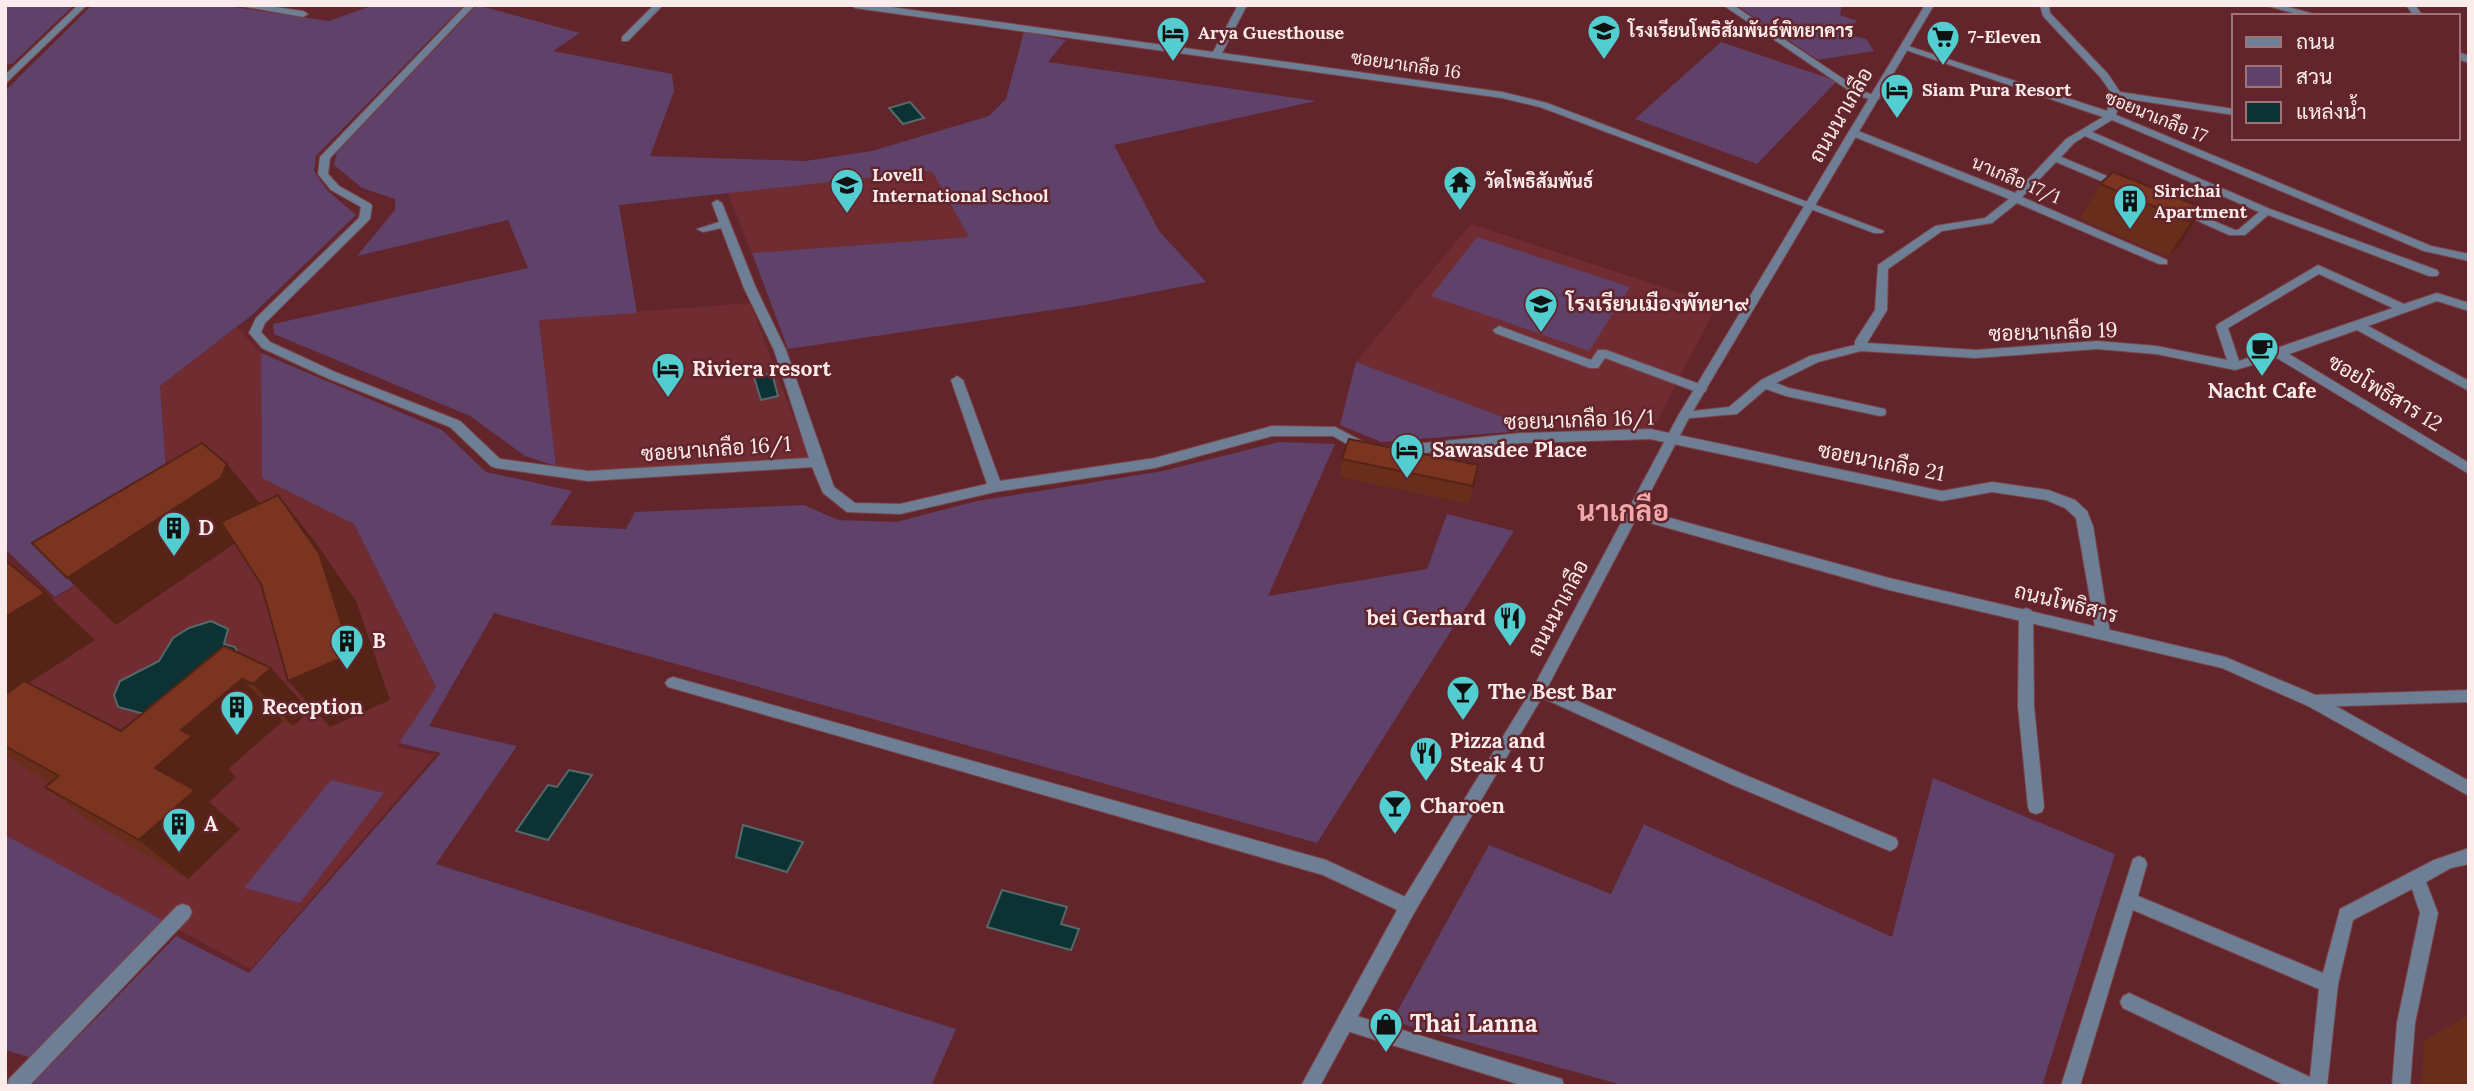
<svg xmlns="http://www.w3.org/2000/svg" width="2474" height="1091" font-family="Lora,Sarabun,serif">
<rect width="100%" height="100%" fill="#62252b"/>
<path fill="#712c32" d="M 932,171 L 970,237 L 752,253 L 728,193 Z
M 1471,224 L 1717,305 L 1653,429 L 1537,430 L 1356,362 Z
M 750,303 L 809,458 L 590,472 L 556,466 L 539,319 Z
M 237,327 L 261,353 L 262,478 L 354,524 L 436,687 L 397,747 L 435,755 L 251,969 L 5,835 L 5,629 L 170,528 L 160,386 Z"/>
<path fill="#5f416a" d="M 5,5 L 74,5 L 12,64 L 5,64 Z
M 92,5 L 221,5 L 329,21 L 374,5 L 464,5 L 316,156 L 314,171 L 327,190 L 356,215 L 252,315 L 160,386 L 170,528 L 55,597 L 5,549 L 5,91 Z
M 477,5 L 580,33 L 553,51 L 672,74 L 674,91 L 650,156 L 805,161 L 872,151 L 989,116 L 1006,99 L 1024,31 L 1066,40 L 1048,62 L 1316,101 L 1114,145 L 1159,231 L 1206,282 L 1086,305 L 788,349 L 752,253 L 969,237 L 932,171 L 619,205 L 637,313 L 539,320 L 556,466 L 525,456 L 470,416 L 274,334 L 273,324 L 528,268 L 508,220 L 357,256 L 395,210 L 395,199 L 362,188 L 334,165 L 337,152 Z
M 1736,5 L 1842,5 L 1840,15 L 1857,21 L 1846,34 L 1866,39 L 1874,51 L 1818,60 Z
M 1721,42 L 1837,81 L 1757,164 L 1635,119 Z
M 1477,237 L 1630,287 L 1589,351 L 1431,296 Z
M 261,353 L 442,430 L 486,472 L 572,491 L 550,525 L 626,529 L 635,512 L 804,505 L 838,520 L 896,522 L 977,501 L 1163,471 L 1279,442 L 1335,444 L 1268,596 L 1427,569 L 1447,514 L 1514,531 L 1317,843 L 494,613 L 429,726 L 517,746 L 436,864 L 956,1029 L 931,1086 L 30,1086 L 176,936 L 249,973 L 441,753 L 399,743 L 436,687 L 354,524 L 262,478 Z
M 1356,362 L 1537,430 L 1381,442 L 1340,425 Z
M 1933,778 L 2115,854 L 2042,1086 L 1626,1086 L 1392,1021 L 1489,845 L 1611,894 L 1644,824 L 1892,937 Z
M 331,780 L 384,793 L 300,903 L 244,888 Z
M 5,835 L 166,922 L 35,1059 L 5,1050 Z"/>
<path fill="#0d3233" stroke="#546a6a" stroke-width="2" d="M 910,102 L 924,118 L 903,124 L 889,108 Z
M 772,373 L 778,396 L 761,400 L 754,377 Z
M 211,621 L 228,629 L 224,644 L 235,647 L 238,653 L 152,716 L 118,707 L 114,695 L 120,681 L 159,661 L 173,638 L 189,628 Z
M 569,770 L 592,775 L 548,840 L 516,831 L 548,785 L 557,787 Z
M 743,825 L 803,842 L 787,872 L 736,857 Z
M 1002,890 L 1067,907 L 1061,924 L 1079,929 L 1071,950 L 987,927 Z"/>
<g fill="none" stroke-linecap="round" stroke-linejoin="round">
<defs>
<path id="minor" d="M 78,5 L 87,5 L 5,84 L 5,75 Z
M 235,5 L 260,5 L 303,11 L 308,14 L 303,17 Z
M 466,5 L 475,5 L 330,158 L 328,174 L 339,186 L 371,204 L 372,206 L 370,219 L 265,323 L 261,332 L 270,342 L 335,372 L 460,421 L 500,459 L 588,471 L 809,458 L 774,350 L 744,288 L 721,228 L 703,232 L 697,229 L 719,222 L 712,203 L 717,200 L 722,203 L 756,288 L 786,350 L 834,487 L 855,503 L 900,504 L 987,484 L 951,380 L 957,376 L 963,380 L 1000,481 L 1155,458 L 1272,426 L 1335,427 L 1369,445 L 1371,448 L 1369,451 L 1359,451 L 1333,436 L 1272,436 L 1155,468 L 995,492 L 900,514 L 847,512 L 823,493 L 812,467 L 588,481 L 496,468 L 491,466 L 450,427 L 327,378 L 262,348 L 249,333 L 256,318 L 359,218 L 361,207 L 331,190 L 318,174 L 320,157 Z
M 654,5 L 663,5 L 628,41 L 622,41 L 622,37 Z
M 851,5 L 876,5 L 1213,52 L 1238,5 L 1247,5 L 1222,53 L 1502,92 L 1547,103 L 1884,231 L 1882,233 L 1874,233 L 1540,107 L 1502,98 L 855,8 Z
M 1723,5 L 1733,5 L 1860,90 L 1880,98 L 1875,101 L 1854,94 Z
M 2040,5 L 2049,5 L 2050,13 L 2108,74 L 2120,92 L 2234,109 L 2234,115 L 2121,98 L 2116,115 L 2431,246 L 2469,254 L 2469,261 L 2424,251 L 2112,120 L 2092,132 L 2270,209 L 2437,270 L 2439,273 L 2437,276 L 2429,276 L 2268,215 L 2245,235 L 2229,235 L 2174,210 L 2179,207 L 2183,208 L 2235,230 L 2238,230 L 2259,212 L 2085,136 L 2074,143 L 2061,157 L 2126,184 L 2126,188 L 2118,188 L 2056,162 L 2022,197 L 2167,260 L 2167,264 L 2159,264 L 2017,203 L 1992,223 L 1942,231 L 1888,269 L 1887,310 L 1867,343 L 1976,350 L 2097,341 L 2156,346 L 2227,360 L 2216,327 L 2218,324 L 2318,265 L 2404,304 L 2437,293 L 2469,303 L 2469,311 L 2437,301 L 2368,326 L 2469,381 L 2469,391 L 2357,330 L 2289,354 L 2469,463 L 2469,474 L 2277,358 L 2235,370 L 2156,354 L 2097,349 L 1976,358 L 1861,351 L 1818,362 L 1776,383 L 1789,388 L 1885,409 L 1886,412 L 1885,415 L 1880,416 L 1786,396 L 1766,389 L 1737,414 L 1679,419 L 1678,416 L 1684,412 L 1729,407 L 1761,380 L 1810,356 L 1855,345 L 1855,341 L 1875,310 L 1878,265 L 1935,226 L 1985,218 L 2009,199 L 1850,135 L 1850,131 L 1858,131 L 2015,193 L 2066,139 L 2103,117 L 1900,48 L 1908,46 L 2107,111 L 2112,94 L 2101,78 L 2043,16 ZM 2319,274 L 2393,308 L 2239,361 L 2228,328 Z
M 2264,5 L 2281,5 L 2321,16 L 2304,16 Z
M 2406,5 L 2415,5 L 2423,16 L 2414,16 Z
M 2458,52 L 2469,56 L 2469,63 L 2458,59 Z
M 1499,326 L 1591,360 L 1598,350 L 1606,350 L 1705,386 L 1707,389 L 1705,392 L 1697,392 L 1605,358 L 1598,368 L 1590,368 L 1495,333 L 1493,330 Z
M 1650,429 L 1942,491 L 1992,482 L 2048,490 L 2075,500 L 2087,511 L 2093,526 L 2110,633 L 2108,637 L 2098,637 L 2096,633 L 2076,518 L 2065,508 L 2046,500 L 1992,492 L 1942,501 L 1650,439 L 1521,443 L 1386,457 L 1379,452 L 1386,447 L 1521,433 Z
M 2026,608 L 2031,610 L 2033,614 L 2034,706 L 2044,807 L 2042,812 L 2036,814 L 2030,812 L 2028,807 L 2018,706 L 2019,614 L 2021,610 Z
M 673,677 L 1326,860 L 1414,901 L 1417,907 L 1414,913 L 1408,915 L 1323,875 L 668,687 L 665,683 L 668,679 Z
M 1539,684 L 1745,775 L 1896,838 L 1898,843 L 1896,848 L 1890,851 L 1733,785 L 1534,694 L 1531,690 L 1534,686 Z
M 2469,690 L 2469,702 L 2313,707 L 2308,706 L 2305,701 L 2308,696 L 2313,695 Z
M 2469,848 L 2469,864 L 2451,868 L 2426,882 L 2438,913 L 2415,1023 L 2410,1086 L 2392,1086 L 2397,1023 L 2420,913 L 2412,889 L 2353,920 L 2338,984 L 2327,1086 L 2286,1086 L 2123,1008 L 2120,1002 L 2123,996 L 2129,993 L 2310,1077 L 2319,989 L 2133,910 L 2080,1086 L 2061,1086 L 2133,859 L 2139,856 L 2145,859 L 2147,864 L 2138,896 L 2323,973 L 2340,909 L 2434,860 Z
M 183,904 L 189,906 L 192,912 L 189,918 L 29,1086 L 7,1086 L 9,1079 L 177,906 Z
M 1347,1013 L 1555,1077 L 1562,1079 L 1564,1086 L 1524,1086 L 1347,1031 L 1341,1028 L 1338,1022 L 1341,1016 Z"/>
<path id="tertiary" d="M 1925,5 L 1934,5 L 1690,416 L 1641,510 L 1889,578 L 2225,657 L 2318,696 L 2469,781 L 2469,796 L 2308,706 L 2222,668 L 1889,590 L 1636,519 L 1544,694 L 1414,913 L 1320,1086 L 1301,1086 L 1402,901 L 1534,686 L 1678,416 Z"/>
</defs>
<use href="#minor" stroke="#7a454a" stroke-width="2"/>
<use href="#tertiary" stroke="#7a454a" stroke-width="2"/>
<use href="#minor" fill="#6e7e94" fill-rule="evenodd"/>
<use href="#tertiary" fill="#6e7e94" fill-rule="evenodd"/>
</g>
<path fill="#692d1b" d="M 2100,184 L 2203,208 L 2181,243 L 2168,257 L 2080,219 Z
M 1342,459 L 1478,465 L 1469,504 L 1340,477 Z
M 5,560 L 95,640 L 29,683 L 121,731 L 224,646 L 310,711 L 293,726 L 283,721 L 228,769 L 236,777 L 209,802 L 240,829 L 188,879 L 97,827 L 45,787 L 50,783 L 21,766 L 5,754 Z
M 2469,1015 L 2469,1086 L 2422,1086 L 2424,1040 Z"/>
<path fill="#552416" d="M 2203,208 L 2181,243 L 2168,257 L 2191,222 Z
M 227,464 L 267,512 L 260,526 L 116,625 L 67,578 Z
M 278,495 L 316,543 L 356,601 L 390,700 L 330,727 L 288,681 Z
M 45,593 L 95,640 L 5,698 L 5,617 Z
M 271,668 L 310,711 L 293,726 L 253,684 Z
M 242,679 L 283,721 L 228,769 L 236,777 L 209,802 L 240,829 L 188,879 L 139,840 L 155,768 L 181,730 Z"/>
<path fill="#7a341f" stroke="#552416" stroke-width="2" d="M 2113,172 L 2203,208 L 2191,222 L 2100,184 Z
M 1349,439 L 1478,465 L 1473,486 L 1342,459 Z
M 202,443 L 227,464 L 221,478 L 67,578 L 32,543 Z
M 278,495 L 319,553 L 351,654 L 288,681 L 261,584 L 221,522 Z
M 5,560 L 45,593 L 5,617 Z
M 224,646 L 271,668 L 253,684 L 242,679 L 181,730 L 192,736 L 155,768 L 195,790 L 139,840 L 45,787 L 59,776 L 5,746 L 5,695 L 24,681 L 121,731 Z"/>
<defs>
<symbol id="school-pin" viewBox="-11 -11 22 30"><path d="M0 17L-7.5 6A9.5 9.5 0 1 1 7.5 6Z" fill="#52cdd0" stroke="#62252b"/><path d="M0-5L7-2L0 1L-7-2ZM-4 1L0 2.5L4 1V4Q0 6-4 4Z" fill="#111"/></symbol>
<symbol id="hotel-pin" viewBox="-11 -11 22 30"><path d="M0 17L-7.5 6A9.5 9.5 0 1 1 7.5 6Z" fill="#52cdd0" stroke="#62252b"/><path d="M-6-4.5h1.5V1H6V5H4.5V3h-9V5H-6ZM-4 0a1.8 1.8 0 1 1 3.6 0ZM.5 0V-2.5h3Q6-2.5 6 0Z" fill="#111"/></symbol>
<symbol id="supermarket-pin" viewBox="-11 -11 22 30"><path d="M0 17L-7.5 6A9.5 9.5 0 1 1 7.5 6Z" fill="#52cdd0" stroke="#62252b"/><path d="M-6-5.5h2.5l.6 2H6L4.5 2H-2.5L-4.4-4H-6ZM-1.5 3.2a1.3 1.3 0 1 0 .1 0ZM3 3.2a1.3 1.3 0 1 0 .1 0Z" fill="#111"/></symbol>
<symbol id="temple-pin" viewBox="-11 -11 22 30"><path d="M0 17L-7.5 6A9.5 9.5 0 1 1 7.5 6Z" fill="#52cdd0" stroke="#62252b"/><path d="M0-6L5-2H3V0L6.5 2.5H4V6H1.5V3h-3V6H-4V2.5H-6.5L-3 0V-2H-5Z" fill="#111"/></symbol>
<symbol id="building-pin" viewBox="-11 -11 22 30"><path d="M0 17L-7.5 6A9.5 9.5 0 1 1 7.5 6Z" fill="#52cdd0" stroke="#62252b"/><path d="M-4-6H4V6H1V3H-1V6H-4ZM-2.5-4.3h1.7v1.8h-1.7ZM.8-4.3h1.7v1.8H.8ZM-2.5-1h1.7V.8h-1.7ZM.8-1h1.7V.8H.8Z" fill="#111"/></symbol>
<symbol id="cafe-pin" viewBox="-11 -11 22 30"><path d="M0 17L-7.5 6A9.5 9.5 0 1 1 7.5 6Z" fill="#52cdd0" stroke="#62252b"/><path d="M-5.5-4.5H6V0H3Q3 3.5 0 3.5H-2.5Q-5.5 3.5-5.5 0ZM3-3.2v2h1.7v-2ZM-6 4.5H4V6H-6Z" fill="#111"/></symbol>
<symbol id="restaurant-pin" viewBox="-11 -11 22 30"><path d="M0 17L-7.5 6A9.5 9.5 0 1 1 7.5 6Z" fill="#52cdd0" stroke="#62252b"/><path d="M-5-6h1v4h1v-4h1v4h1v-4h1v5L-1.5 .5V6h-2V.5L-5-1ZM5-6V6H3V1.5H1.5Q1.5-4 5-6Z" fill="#111"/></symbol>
<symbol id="bar-pin" viewBox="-11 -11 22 30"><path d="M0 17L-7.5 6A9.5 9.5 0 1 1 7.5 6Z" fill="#52cdd0" stroke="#62252b"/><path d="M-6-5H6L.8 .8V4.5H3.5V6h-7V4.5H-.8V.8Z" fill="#111"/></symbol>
<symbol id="shop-pin" viewBox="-11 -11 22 30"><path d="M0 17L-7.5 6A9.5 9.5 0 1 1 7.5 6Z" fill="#52cdd0" stroke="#62252b"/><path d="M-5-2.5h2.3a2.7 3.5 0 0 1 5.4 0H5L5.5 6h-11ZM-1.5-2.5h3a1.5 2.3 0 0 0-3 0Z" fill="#111"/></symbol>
</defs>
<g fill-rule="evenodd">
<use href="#school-pin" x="1585" y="12" width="38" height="52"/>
<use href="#hotel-pin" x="1154" y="14" width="38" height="52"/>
<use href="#supermarket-pin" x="1924" y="18" width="38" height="52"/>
<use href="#hotel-pin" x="1878" y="71" width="38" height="52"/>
<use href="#temple-pin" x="1441" y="163" width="38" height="52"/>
<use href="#school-pin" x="828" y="166" width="38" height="52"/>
<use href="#building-pin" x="2111" y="182" width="38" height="52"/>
<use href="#school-pin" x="1522" y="285" width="38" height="52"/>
<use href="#cafe-pin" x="2243" y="329" width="38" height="52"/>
<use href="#hotel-pin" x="649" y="350" width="38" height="52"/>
<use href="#hotel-pin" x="1388" y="431" width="38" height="52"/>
<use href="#building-pin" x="155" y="509" width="38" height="52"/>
<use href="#restaurant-pin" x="1491" y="599" width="38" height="52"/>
<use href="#building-pin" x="328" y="622" width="38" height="52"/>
<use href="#bar-pin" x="1444" y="673" width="38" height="52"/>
<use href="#building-pin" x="218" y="688" width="38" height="52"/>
<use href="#restaurant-pin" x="1407" y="734" width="38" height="52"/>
<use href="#bar-pin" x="1376" y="787" width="38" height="52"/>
<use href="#building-pin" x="160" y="805" width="38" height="52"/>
<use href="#shop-pin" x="1367" y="1005" width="38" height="52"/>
</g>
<g text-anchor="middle" stroke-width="5" stroke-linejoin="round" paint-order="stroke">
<g font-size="18" font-weight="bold" fill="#fbebeb" stroke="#62252b" text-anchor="start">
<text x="1628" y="37">โรงเรียนโพธิสัมพันธ์พิทยาคาร</text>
<text x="1198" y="39">Arya Guesthouse</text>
<text x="1968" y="43">7-Eleven</text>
<text x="1922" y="96">Siam Pura Resort</text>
<text x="872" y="181">Lovell<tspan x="872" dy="21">International School</tspan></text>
<text x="1484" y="188">วัดโพธิสัมพันธ์</text>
<text x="2154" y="197">Sirichai<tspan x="2154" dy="21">Apartment</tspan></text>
</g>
<g font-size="18" fill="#fbebeb" stroke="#62252b">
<text transform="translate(1406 65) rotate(8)" y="6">ซอยนาเกลือ 16</text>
<text transform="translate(2156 117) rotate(22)" y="6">ซอยนาเกลือ 17</text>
<text transform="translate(2016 180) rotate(23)" y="6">นาเกลือ 17/1</text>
</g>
<g font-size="21" fill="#fbebeb" stroke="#62252b">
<text transform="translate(1841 115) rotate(-60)" y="7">ถนนนาเกลือ</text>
<text transform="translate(2053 332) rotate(-2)" y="7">ซอยนาเกลือ 19</text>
<text transform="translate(2385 393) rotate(31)" y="7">ซอยโพธิสาร 12</text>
<text transform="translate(1579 420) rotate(-2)" y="7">ซอยนาเกลือ 16/1</text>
<text transform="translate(716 449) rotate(-4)" y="7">ซอยนาเกลือ 16/1</text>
<text transform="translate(1881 462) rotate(11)" y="7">ซอยนาเกลือ 21</text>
<text transform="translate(2066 603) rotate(14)" y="7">ถนนโพธิสาร</text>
<text transform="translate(1558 608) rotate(-62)" y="7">ถนนนาเกลือ</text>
</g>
<g font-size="21" font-weight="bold" fill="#fbebeb" stroke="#62252b" text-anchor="start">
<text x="1566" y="311">โรงเรียนเมืองพัทยา๙</text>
<text x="692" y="376">Riviera resort</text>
<text x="2262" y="398" text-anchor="middle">Nacht Cafe</text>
<text x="1432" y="457">Sawasdee Place</text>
<text x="198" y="535">D</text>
<text x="1486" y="625" text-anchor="end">bei Gerhard</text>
<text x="372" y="648">B</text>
<text x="1488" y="699">The Best Bar</text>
<text x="262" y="714">Reception</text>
<text x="1450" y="748">Pizza and<tspan x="1450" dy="24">Steak 4 U</tspan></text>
<text x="1420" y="813">Charoen</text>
<text x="204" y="831">A</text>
</g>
<g font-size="24" font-weight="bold" fill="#fbebeb" stroke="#62252b" text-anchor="start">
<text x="1410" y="1032">Thai Lanna</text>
</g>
<g font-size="28" font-weight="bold" fill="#f2a8aa" stroke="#62252b">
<text x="1623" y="521">นาเกลือ</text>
</g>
</g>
<rect width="2474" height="1091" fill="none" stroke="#fbebeb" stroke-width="14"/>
<rect x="2232" y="14" width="228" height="126" fill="#62252b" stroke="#9f7478" stroke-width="2"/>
<rect x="2246" y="37" width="35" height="10" fill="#6e7e94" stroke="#9f7478" stroke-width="2"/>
<text x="2296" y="49" font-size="21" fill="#fbebeb">ถนน</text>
<rect x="2246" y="66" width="35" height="21" fill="#5f416a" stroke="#9f7478" stroke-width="2"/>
<text x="2296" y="84" font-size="21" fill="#fbebeb">สวน</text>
<rect x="2246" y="102" width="35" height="21" fill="#0d3233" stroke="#9f7478" stroke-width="2"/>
<text x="2296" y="119" font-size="21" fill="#fbebeb">แหล่งน้ำ</text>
</svg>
